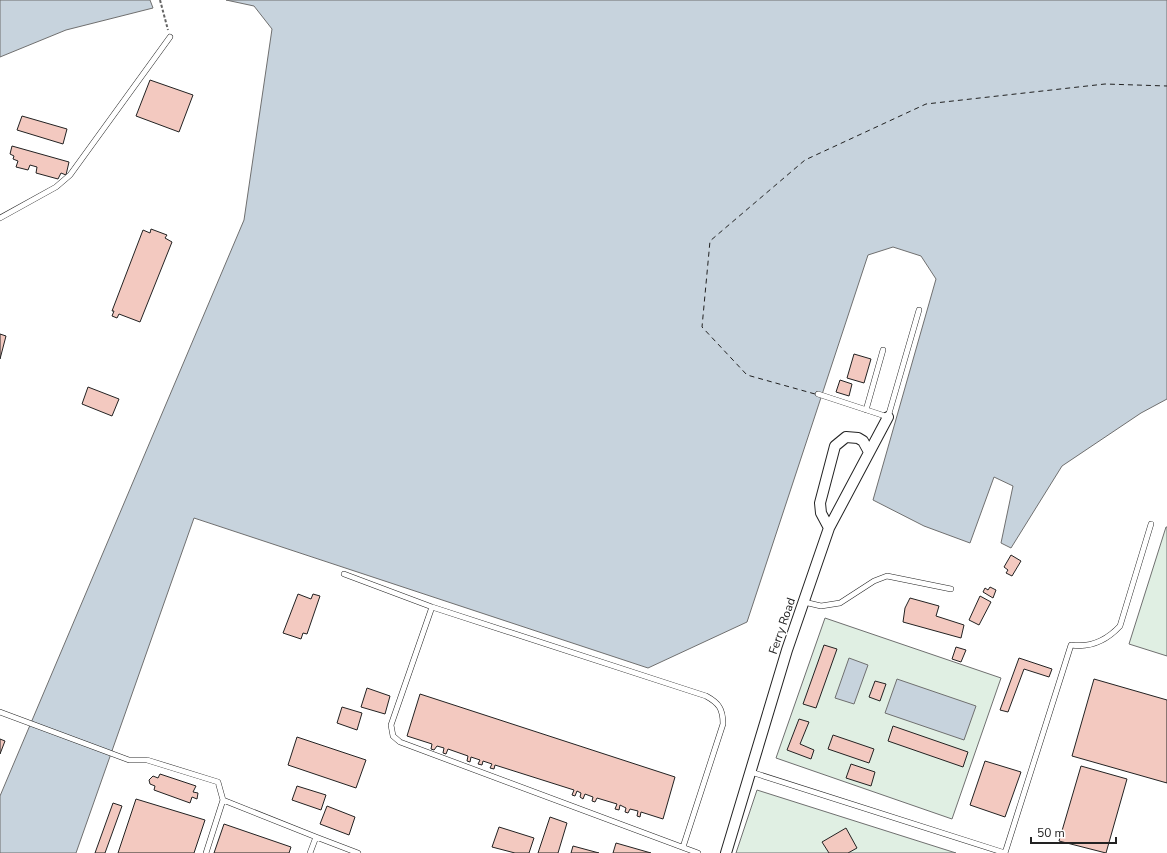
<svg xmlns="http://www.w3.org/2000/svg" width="1167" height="853" font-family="'Nunito Sans',sans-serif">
<rect width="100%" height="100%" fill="#fff"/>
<path fill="#e0efe3" stroke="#6f6f6f" d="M 1166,527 L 1167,527 L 1167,656 L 1129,644 Z
M 825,618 L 1001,678 L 952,819 L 776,758 Z
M 757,790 L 956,853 L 736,853 Z"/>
<path fill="#c7d3dd" stroke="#6f6f6f" d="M 0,0 L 150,0 L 153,8 L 66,30 L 0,57 Z
M 226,0 L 1167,0 L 1167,399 L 1141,413 L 1062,466 L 1011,548 L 1001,543 L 1013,486 L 994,477 L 970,543 L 924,526 L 873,500 L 936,279 L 921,256 L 893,247 L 868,255 L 747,622 L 648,668 L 194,518 L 76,853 L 0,853 L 0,796 L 244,220 L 272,29 L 254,6 Z
M 849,658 L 868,665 L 854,704 L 835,698 Z
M 897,679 L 976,706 L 964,740 L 885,713 Z"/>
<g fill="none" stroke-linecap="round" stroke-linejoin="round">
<path stroke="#222" stroke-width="1" stroke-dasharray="5 4" stroke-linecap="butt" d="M 815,394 L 747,375 L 702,327 L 710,241 L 805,160 L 926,104 L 1105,84 L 1167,86"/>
</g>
<path fill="#f3c9c0" stroke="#222" d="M 150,80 L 193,95 L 179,132 L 136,116 Z
M 22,116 L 67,129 L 63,144 L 17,130 Z
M 12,146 L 69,162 L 66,175 L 61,173 L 58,179 L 36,173 L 37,167 L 30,165 L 28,170 L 16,167 L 18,161 L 13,159 L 14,156 L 10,154 Z
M 151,229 L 167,235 L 165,238 L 172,242 L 140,322 L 119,314 L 117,318 L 112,316 L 114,311 L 112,311 L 143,230 L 150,233 Z
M 0,334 L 6,336 L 0,359 Z
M 854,354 L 871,359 L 864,383 L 847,378 Z
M 840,380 L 852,384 L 849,396 L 836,392 Z
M 88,387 L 119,399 L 112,416 L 82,404 Z
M 1011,555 L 1021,561 L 1012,576 L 1006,573 L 1008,570 L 1004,567 Z
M 990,587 L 996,590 L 993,598 L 983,592 L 985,588 L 988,590 Z
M 298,594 L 311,599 L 313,594 L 320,596 L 307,634 L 303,633 L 301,639 L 283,633 Z
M 980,596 L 991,602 L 979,625 L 969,620 Z
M 910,598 L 939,606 L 936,616 L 964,625 L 961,638 L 903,622 L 905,608 Z
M 824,645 L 837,649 L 816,708 L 803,704 Z
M 956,647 L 966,650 L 961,662 L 952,659 Z
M 1019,658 L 1052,669 L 1049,677 L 1024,669 L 1008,712 L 1000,710 Z
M 1094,679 L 1167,700 L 1167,783 L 1072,756 Z
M 875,681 L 886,684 L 880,701 L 869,697 Z
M 367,688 L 390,696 L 385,714 L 361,707 Z
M 420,694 L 675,777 L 663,819 L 641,812 L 640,817 L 637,816 L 638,811 L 630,809 L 628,813 L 625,812 L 626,808 L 620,805 L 619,810 L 615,809 L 617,804 L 597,798 L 595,802 L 592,801 L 593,797 L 585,794 L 583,799 L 580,797 L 581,793 L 577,791 L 575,796 L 572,795 L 574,790 L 495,765 L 494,769 L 490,768 L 492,764 L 483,761 L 482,765 L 478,764 L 480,760 L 471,757 L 470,762 L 467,761 L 468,756 L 448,749 L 446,754 L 443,753 L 444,748 L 437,746 L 434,750 L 431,749 L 432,744 L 407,736 Z
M 342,707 L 362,713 L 357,730 L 337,723 Z
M 799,719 L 809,722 L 800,744 L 814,750 L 811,759 L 787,750 Z
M 893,726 L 968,752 L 963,767 L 888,741 Z
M 833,735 L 874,749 L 869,763 L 828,749 Z
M 297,737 L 366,760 L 356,788 L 288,765 Z
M 0,739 L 5,741 L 0,754 Z
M 985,761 L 1021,772 L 1005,817 L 970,805 Z
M 851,764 L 875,772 L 871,786 L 846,778 Z
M 1081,766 L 1127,779 L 1106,853 L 1059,841 Z
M 160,774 L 196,786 L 193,792 L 198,793 L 197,799 L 192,797 L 190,803 L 154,790 L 155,786 L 150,784 L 149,780 L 153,776 L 158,778 Z
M 297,786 L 326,795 L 321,810 L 292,800 Z
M 136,799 L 205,820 L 194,853 L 118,853 Z
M 113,803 L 122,806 L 105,853 L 95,853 Z
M 327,806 L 355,817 L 349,835 L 320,824 Z
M 550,817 L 567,823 L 558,853 L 538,853 Z
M 224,824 L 291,847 L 289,853 L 214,853 Z
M 499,827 L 534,838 L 529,853 L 515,853 L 492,847 Z
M 846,828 L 857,848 L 848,853 L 829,853 L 822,842 Z
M 616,843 L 651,853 L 613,853 Z
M 573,846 L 599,853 L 571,853 Z"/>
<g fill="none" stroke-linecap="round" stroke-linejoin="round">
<defs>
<path id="lane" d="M 0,218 L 56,187 L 70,175 L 170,37
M 818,394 L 888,417 L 919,310
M 866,410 L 883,350
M 344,574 L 432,607 L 706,696 C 719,703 723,709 723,724 L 683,847
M 804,602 L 821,606 L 840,603 L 874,581 L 887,576 L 951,589
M 432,607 L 391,725 L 393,736 L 400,742 L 698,853
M 0,712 L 129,760 L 147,760 L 218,782 L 223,800 L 316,837 L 310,853
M 751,772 L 1005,853
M 316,837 L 358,853
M 206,853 L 223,800
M 1005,853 L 1071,645 C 1091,648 1107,640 1120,626 L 1151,524"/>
<path id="street" d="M 829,528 L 821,513 L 820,503 L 835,446 L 846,437 L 858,438 L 863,441 L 869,452
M 726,853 L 787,650 L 829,528 L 888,417"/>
</defs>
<use href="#lane" stroke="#222" stroke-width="6"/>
<use href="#street" stroke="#222" stroke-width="12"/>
<path stroke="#646464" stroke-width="2" stroke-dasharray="3 2" stroke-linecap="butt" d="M 160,0 L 168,30"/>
<use href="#lane" stroke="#fff" stroke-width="5"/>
<use href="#street" stroke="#fff" stroke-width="10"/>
</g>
<g text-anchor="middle" stroke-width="3" stroke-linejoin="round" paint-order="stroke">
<g font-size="12" fill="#222" stroke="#fff">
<text transform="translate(782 626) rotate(-71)" y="4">Ferry Road</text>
</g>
</g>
<path d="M1031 837v6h85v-6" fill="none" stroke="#222222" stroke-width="2"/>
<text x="1037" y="837" font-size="12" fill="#222222" stroke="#ffffff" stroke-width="3" paint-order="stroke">50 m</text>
</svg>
